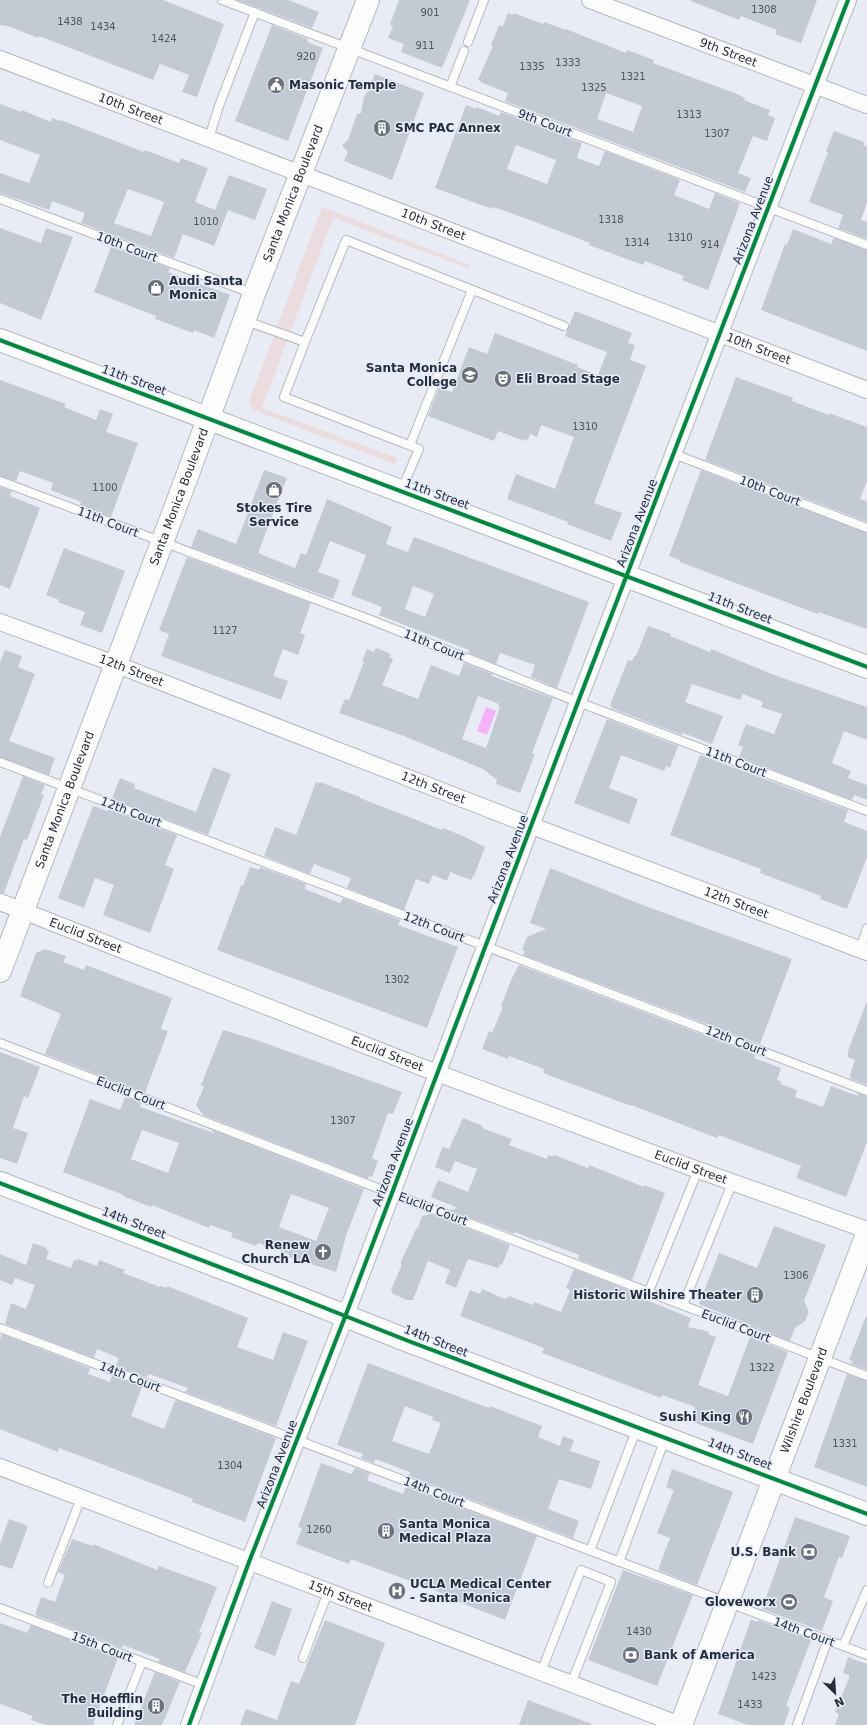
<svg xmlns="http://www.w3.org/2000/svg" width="867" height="1725" font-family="'DejaVu Sans',sans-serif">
<rect width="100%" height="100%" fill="#e9ecf4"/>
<path fill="#ebdcdf" d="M 322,207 L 470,265 L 468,268 L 333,218 L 262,408 L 397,458 L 395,464 L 253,410 L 249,402 Z"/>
<path fill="#f2b3fb" d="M 486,707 L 496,711 L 487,735 L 477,731 Z"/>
<path fill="#c4cad3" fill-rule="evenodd" d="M 0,0 L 163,0 L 224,24 L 197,97 L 182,92 L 189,75 L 160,64 L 153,80 L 39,36 L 38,38 L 8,26 L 0,25 Z
M 237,0 L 288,0 L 319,12 L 312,28 Z
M 399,0 L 470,0 L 442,68 L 401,52 L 404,44 L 388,38 L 393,26 L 390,24 Z
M 691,0 L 817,0 L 801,43 L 775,34 L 777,30 L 741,16 L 739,20 L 691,1 Z
M 508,13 L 513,15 L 514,13 L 543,24 L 544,22 L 566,30 L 566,29 L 626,53 L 627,50 L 654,60 L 653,63 L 737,94 L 745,98 L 744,100 L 770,110 L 768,115 L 775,118 L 767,141 L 753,136 L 738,173 L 751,178 L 745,192 L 505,101 L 508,93 L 480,82 L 481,81 L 478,80 L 493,46 L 491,45 L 499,25 L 503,26 ZM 606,93 L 642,106 L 633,132 L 597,119 Z
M 272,25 L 308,39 L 307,42 L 323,48 L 288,141 L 235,121 Z
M 375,74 L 424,93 L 392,180 L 344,161 L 348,152 L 342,145 L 348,140 L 357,114 L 361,113 L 364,97 L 367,92 L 368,92 Z
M 0,104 L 22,112 L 22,110 L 51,122 L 52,118 L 60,121 L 61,120 L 144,152 L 145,150 L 179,163 L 181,158 L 208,168 L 195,202 L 215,210 L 229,175 L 267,189 L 255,220 L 228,210 L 214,246 L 183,234 L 174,258 L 81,223 L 85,213 L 52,201 L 49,210 L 0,193 L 0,173 L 29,183 L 40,155 L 0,140 ZM 128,189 L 164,202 L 151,236 L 114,223 Z
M 466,105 L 476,109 L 477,107 L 499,116 L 501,112 L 582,143 L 577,158 L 599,166 L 605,151 L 680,180 L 674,195 L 709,209 L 715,193 L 740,203 L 708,290 L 682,280 L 684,276 L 645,261 L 643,265 L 589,245 L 590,243 L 522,217 L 493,207 L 492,209 L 435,188 ZM 516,145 L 556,160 L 547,184 L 507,169 Z
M 834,131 L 864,142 L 863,145 L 867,147 L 867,203 L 861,220 L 867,222 L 867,239 L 838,228 L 843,215 L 809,202 L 828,152 L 826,151 Z
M 0,228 L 41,243 L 46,228 L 73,237 L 41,320 L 0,303 Z
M 793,229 L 831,244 L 834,238 L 867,250 L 867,351 L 761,310 L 785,244 L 787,245 Z
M 111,247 L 170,268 L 168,272 L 230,295 L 214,338 L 194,330 L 193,333 L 155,319 L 156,316 L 94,292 Z
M 575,311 L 632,333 L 628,343 L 635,345 L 630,360 L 646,366 L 594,503 L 622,513 L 611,541 L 567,524 L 568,522 L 507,499 L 516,474 L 555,489 L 574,437 L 541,425 L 537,437 L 530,434 L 528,440 L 525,439 L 524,441 L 498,431 L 494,441 L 428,416 L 439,388 L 452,392 L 469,347 L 487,354 L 495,333 L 578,365 L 577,367 L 598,375 L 607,352 L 565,336 Z
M 736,377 L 793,398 L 792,401 L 813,409 L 829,415 L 829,413 L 867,427 L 867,481 L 860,499 L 867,501 L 867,522 L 705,460 Z
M 0,380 L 66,404 L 64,407 L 96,420 L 100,409 L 113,414 L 106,432 L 138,443 L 111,517 L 80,505 L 81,502 L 51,490 L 53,483 L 20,471 L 16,481 L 0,476 Z
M 264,470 L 287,478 L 258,553 L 295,568 L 301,553 L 306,555 L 327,499 L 392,527 L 386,544 L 408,552 L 414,537 L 589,602 L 557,688 L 531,677 L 535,665 L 500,653 L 496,664 L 468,653 L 469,650 L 379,615 L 382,607 L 351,595 L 366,555 L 330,541 L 318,572 L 340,580 L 333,599 L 191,547 L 198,529 L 236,544 ZM 413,586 L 434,594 L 425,617 L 405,609 Z
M 701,470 L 867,533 L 867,629 L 818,612 L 818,614 L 680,562 L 680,560 L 669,556 Z
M 0,487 L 12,491 L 10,496 L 40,508 L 10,589 L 0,585 Z
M 64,548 L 125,571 L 102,633 L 80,625 L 85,612 L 58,602 L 59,600 L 46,595 Z
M 187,557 L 311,603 L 300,633 L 305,635 L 298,655 L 283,649 L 273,676 L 288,681 L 281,700 L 161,656 L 169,634 L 159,630 Z
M 648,626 L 671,634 L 670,636 L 710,652 L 711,649 L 774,675 L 867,707 L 867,740 L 844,731 L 832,763 L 851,771 L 848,778 L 867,785 L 867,800 L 854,795 L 852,800 L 739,757 L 743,747 L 738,745 L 746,724 L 774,734 L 782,714 L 761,707 L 763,702 L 743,694 L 740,700 L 692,684 L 685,702 L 723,716 L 712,744 L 683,733 L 682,735 L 611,708 L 612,706 L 610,705 L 628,660 L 632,661 L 635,655 L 636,656 Z
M 376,648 L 391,654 L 389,657 L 393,659 L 382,685 L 418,699 L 431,665 L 459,676 L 464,663 L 492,674 L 492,676 L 553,698 L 532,753 L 535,754 L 520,793 L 496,784 L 497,780 L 483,769 L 404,736 L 339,713 L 345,699 L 349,700 L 364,662 L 362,662 L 367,649 L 374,652 ZM 478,696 L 499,704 L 498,706 L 500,707 L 486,748 L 462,739 Z
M 5,650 L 22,656 L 18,667 L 35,674 L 9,741 L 55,758 L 49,775 L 0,757 L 0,662 Z
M 607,719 L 678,746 L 670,768 L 666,766 L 664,771 L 621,755 L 609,788 L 638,799 L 629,824 L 574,803 Z
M 700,755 L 848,810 L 844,822 L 867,831 L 867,857 L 847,909 L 820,899 L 821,896 L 760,873 L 761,869 L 670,835 Z
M 213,767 L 231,774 L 208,835 L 112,799 L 120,778 L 135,784 L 134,788 L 196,812 Z
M 23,776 L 45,785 L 41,794 L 44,795 L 27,840 L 24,839 L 4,893 L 0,893 L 0,837 Z
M 316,782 L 320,783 L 320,782 L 360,797 L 360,798 L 442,830 L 443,828 L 463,836 L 485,847 L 474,876 L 473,876 L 471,880 L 450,872 L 447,881 L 433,875 L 429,884 L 416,879 L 404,910 L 347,888 L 351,878 L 314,864 L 310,874 L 264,856 L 275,827 L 296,835 Z
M 93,806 L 108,811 L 108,809 L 177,835 L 165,865 L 174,869 L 150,933 L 103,915 L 114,885 L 95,878 L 84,908 L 58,898 Z
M 250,867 L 259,870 L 260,867 L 306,884 L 305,889 L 340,903 L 343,898 L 400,920 L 398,925 L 458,947 L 427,1028 L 217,950 L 239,891 L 241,885 L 243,886 Z
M 550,868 L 645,906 L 792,959 L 760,1044 L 523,955 L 525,951 L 522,950 L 527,937 L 546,929 L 530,923 Z
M 45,949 L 66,956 L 63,962 L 84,970 L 86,965 L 172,998 L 161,1029 L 168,1031 L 145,1093 L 45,1054 L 61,1014 L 20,996 L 36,953 Z
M 519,965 L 756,1055 L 754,1058 L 781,1068 L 777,1080 L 781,1081 L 780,1084 L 797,1090 L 795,1097 L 823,1107 L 831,1086 L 858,1096 L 857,1093 L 867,1096 L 867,1142 L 846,1197 L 796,1178 L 801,1166 L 719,1135 L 717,1138 L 631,1105 L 631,1106 L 543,1073 L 544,1069 L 509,1056 L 508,1059 L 482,1049 L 489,1031 L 492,1033 L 503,1007 L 501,1006 L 511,980 Z
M 866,1003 L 867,1003 L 867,1085 L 851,1079 L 850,1075 L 855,1060 L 848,1057 L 848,1051 Z
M 223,1030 L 253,1039 L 402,1092 L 393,1114 L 388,1113 L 372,1158 L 378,1161 L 372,1177 L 369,1176 L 368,1179 L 203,1115 L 196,1105 L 204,1087 L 201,1085 Z
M 0,1052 L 40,1067 L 28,1098 L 24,1096 L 13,1128 L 28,1133 L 17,1164 L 0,1158 Z
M 125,1097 L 141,1103 L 140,1107 L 214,1133 L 212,1130 L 364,1189 L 347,1233 L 336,1272 L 289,1257 L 289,1254 L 258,1243 L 256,1246 L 231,1237 L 233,1233 L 210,1225 L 209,1228 L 152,1205 L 151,1207 L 123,1196 L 124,1195 L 63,1172 L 90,1099 L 120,1110 ZM 142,1130 L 179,1143 L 168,1173 L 131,1159 ZM 291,1194 L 329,1208 L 316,1241 L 279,1227 Z
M 463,1118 L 483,1126 L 482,1128 L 512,1139 L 509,1145 L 547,1159 L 548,1155 L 553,1157 L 554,1155 L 588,1168 L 589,1165 L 644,1187 L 645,1185 L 665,1193 L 632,1280 L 578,1259 L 579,1255 L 537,1239 L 537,1241 L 515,1232 L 514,1234 L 449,1210 L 458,1208 L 431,1197 L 438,1180 L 468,1192 L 477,1169 L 455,1161 L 450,1173 L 435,1167 L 442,1148 L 444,1147 L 449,1149 Z
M 430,1214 L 510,1245 L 502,1265 L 500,1264 L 498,1268 L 468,1259 L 456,1288 L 445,1283 L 450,1270 L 428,1261 L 413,1300 L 407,1300 L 393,1294 L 391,1290 L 401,1267 L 401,1261 L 416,1229 L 418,1228 L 422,1216 Z
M 774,1226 L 826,1245 L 804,1301 L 809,1312 L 805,1321 L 795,1328 L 790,1341 L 699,1304 L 719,1253 L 757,1268 Z
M 33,1243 L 47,1248 L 46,1250 L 49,1251 L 46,1259 L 71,1268 L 74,1260 L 77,1261 L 78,1259 L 97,1266 L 99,1260 L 125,1270 L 123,1273 L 160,1287 L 160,1286 L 167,1288 L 167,1286 L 248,1318 L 237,1347 L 273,1360 L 283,1332 L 308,1341 L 276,1426 L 185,1392 L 188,1388 L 149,1374 L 146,1377 L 116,1366 L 119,1358 L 97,1349 L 94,1358 L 5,1324 L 11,1303 L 26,1309 L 35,1285 L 15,1278 L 12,1285 L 0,1280 L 0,1254 L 26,1265 Z
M 574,1269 L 628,1290 L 646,1298 L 646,1300 L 691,1318 L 688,1327 L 707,1331 L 710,1335 L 716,1337 L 698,1385 L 728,1396 L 750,1337 L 788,1352 L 753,1444 L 690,1421 L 695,1407 L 662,1395 L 661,1398 L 542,1353 L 544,1348 L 460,1316 L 470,1290 L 480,1294 L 482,1289 L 505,1299 L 506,1297 L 508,1298 L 509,1296 L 533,1305 L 534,1302 L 561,1312 L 570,1290 L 566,1288 Z
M 866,1316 L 867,1317 L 867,1370 L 851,1364 L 853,1361 L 849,1360 Z
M 2,1334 L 90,1368 L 88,1374 L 110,1382 L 112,1376 L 142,1387 L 131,1416 L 164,1429 L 174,1403 L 176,1400 L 276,1438 L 245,1522 L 192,1502 L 193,1499 L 91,1460 L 59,1448 L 58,1452 L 0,1429 L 0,1339 Z
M 368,1363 L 489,1408 L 490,1406 L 542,1426 L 538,1437 L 560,1446 L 563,1436 L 574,1440 L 570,1451 L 600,1461 L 591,1489 L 559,1479 L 548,1509 L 579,1521 L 573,1538 L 409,1476 L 410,1472 L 375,1459 L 374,1463 L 361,1458 L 363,1454 L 337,1445 ZM 405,1406 L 433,1417 L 432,1420 L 441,1423 L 429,1454 L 392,1441 Z
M 847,1374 L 867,1381 L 867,1487 L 814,1467 Z
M 321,1463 L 351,1474 L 355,1468 L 370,1473 L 367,1480 L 403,1494 L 406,1487 L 537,1536 L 505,1620 L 449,1598 L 450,1596 L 351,1559 L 349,1564 L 296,1544 L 302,1528 L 298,1527 Z
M 672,1469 L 733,1492 L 697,1585 L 658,1570 L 670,1538 L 657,1533 L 674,1490 L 666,1487 Z
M 795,1517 L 850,1536 L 842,1558 L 839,1557 L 824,1597 L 833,1601 L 822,1631 L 762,1609 Z
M 9,1519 L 28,1526 L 12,1569 L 0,1565 L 0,1544 Z
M 72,1539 L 93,1546 L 93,1544 L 157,1570 L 159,1566 L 217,1587 L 199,1632 L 202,1633 L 185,1672 L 158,1662 L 160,1659 L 123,1645 L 122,1648 L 35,1615 L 41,1597 L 55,1602 L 65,1575 L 58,1572 Z
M 623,1570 L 693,1595 L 657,1686 L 588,1660 Z
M 272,1601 L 292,1609 L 275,1656 L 254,1648 Z
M 751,1619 L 757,1622 L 758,1620 L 811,1640 L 786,1706 L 790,1708 L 784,1725 L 748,1725 L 718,1714 Z
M 325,1620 L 385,1643 L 355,1725 L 240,1725 L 246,1709 L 277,1720 L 291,1681 L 299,1684 Z
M 0,1623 L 27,1633 L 31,1625 L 118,1658 L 93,1725 L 46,1725 L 31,1720 L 33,1716 L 0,1704 Z
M 848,1657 L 867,1664 L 867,1725 L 835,1725 L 839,1714 L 835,1712 L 849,1678 L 849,1675 L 843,1673 Z
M 155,1672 L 180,1682 L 162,1725 L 134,1725 Z
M 528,1700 L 592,1724 L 591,1725 L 519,1725 Z"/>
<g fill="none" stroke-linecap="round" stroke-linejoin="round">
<defs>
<path id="lane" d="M 222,0 L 867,245
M 468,42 L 484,0
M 450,87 L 464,51
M 209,138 L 219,106 L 255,12
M 0,199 L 254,294
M 246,321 L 305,342 L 284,397 L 419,449 L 401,491
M 305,342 L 346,240 L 564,326
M 410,445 L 472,290
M 674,454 L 867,528
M 0,481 L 371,620 L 578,702 L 867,811
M 0,762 L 867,1091
M 860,949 L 867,928
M 0,1043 L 867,1376
M 649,1291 L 698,1170
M 683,1305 L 733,1181
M 0,1328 L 867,1655
M 590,1551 L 637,1428
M 619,1562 L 665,1439
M 48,1583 L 81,1498
M 0,1608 L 204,1685
M 843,1646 L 867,1590
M 303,1658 L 328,1592
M 541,1672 L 581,1570 L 611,1582 L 571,1684
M 117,1725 L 142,1662
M 797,1725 L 827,1642"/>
<g id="street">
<path id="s1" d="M 590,0 L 867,105"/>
<path id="s2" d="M 0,59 L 867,390"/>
<path id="s3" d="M 0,622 L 115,664 L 532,826 L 867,952"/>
<path id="s4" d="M 0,902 L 421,1067 L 698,1170 L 867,1230"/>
<path id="s5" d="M 0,1467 L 680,1725"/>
<path d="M 189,1725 L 249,1562 L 345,1317 L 578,702 L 848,0"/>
</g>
<path id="secondary" d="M 0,340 L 867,667
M 0,1183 L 282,1291 L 411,1342 L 867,1514"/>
<g id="primary">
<path id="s6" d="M 0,971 L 186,479 L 254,294 L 368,0"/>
<path id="s7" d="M 681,1725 L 867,1234"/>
</g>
</defs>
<use href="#lane" stroke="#b3b8c1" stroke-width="10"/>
<use href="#street" stroke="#b3b8c1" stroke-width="18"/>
<use href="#secondary" stroke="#b3b8c1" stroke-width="24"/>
<use href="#primary" stroke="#b3b8c1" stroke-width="24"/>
<use href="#lane" stroke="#fcfcfd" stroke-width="8"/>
<use href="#street" stroke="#fcfcfd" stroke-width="16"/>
<use href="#secondary" stroke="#fcfcfd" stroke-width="22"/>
<use href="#primary" stroke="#fcfcfd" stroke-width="22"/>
<defs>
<path id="cycleway" d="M 0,340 L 867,667
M 0,1183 L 282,1291 L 411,1342 L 867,1514
M 189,1725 L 249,1562 L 345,1317 L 578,702 L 848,0"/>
</defs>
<use href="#cycleway" stroke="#e4ebf9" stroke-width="6"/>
<use href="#cycleway" stroke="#00873e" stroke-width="4"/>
</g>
<defs>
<symbol id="civic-disc" viewBox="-11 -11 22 22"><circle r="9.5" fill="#6b707b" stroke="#e4ebf9"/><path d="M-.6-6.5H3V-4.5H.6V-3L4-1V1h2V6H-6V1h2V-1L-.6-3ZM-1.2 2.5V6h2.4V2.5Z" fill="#fff"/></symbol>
<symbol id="building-disc" viewBox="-11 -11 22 22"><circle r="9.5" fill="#6b707b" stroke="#e4ebf9"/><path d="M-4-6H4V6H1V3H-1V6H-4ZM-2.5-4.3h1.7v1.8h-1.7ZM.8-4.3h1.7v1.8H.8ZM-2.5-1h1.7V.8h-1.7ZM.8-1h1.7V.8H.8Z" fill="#fff"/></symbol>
<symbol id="shop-disc" viewBox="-11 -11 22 22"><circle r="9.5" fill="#6b707b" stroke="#e4ebf9"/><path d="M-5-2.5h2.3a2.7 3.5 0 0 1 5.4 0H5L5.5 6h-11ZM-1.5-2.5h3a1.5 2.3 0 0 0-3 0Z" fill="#fff"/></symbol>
<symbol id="university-disc" viewBox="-11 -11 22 22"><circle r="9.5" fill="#6b707b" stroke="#e4ebf9"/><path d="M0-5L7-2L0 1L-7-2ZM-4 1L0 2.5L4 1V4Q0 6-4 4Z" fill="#fff"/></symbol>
<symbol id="theatre-disc" viewBox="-11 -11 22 22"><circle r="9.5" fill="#6b707b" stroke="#e4ebf9"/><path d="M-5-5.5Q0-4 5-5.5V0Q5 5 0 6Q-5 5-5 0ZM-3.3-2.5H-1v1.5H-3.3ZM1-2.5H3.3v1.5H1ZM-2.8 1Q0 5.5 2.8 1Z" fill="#fff"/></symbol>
<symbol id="church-disc" viewBox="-11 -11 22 22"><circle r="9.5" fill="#6b707b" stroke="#e4ebf9"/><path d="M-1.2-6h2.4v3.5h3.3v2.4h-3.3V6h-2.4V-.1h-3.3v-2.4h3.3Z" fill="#fff"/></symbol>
<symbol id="restaurant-disc" viewBox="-11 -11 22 22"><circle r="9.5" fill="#6b707b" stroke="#e4ebf9"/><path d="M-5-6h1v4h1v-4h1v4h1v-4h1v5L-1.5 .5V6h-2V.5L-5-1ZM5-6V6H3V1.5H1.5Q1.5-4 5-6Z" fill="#fff"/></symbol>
<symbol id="bank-disc" viewBox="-11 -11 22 22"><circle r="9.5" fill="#6b707b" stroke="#e4ebf9"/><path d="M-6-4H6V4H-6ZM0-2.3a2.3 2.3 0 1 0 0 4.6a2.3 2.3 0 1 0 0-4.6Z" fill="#fff"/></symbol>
<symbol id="hospital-disc" viewBox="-11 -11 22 22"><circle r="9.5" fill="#6b707b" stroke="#e4ebf9"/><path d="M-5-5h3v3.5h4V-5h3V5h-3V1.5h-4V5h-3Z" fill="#fff"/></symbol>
<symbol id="stadium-disc" viewBox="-11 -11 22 22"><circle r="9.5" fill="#6b707b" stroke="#e4ebf9"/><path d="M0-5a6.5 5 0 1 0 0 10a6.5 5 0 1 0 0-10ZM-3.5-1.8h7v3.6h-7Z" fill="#fff"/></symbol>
</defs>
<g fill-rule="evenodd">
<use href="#civic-disc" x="266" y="75" width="20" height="20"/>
<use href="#building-disc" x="372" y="118" width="20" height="20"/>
<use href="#shop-disc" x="146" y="278" width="20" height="20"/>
<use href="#university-disc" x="460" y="365" width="20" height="20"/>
<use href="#theatre-disc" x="493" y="369" width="20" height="20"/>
<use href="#shop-disc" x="264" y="480" width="20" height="20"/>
<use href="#church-disc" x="313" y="1242" width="20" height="20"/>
<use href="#building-disc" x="745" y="1285" width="20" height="20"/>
<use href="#restaurant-disc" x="734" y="1407" width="20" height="20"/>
<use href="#building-disc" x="376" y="1521" width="20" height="20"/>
<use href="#bank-disc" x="799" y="1542" width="20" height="20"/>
<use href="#hospital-disc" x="387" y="1581" width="20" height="20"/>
<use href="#stadium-disc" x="779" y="1592" width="20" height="20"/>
<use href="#bank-disc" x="621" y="1645" width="20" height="20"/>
<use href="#building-disc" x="146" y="1696" width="20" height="20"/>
</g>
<g text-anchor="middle" stroke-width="3" stroke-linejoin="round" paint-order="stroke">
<g font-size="10" fill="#4e5460">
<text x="764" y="13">1308</text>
<text x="430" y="16">901</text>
<text x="70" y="25">1438</text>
<text x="103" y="30">1434</text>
<text x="164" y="42">1424</text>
<text x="425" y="49">911</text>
<text x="306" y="60">920</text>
<text x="568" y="66">1333</text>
<text x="532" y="70">1335</text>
<text x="633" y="80">1321</text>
<text x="594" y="91">1325</text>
<text x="689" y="118">1313</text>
<text x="717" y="137">1307</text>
<text x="611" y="223">1318</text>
<text x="206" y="225">1010</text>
<text x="680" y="241">1310</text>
<text x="637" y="246">1314</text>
<text x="710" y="248">914</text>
<text x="585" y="430">1310</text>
<text x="105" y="491">1100</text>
<text x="225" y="634">1127</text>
<text x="397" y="983">1302</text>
<text x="343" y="1124">1307</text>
<text x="796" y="1279">1306</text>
<text x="762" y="1371">1322</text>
<text x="845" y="1447">1331</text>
<text x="230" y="1469">1304</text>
<text x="319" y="1533">1260</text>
<text x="639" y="1635">1430</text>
<text x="764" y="1680">1423</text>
<text x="750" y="1708">1433</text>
</g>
<g font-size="12" fill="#272d3a" stroke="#e4ebf9">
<text dy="4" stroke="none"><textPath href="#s1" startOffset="148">9th Street</textPath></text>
<text dy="4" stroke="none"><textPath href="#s2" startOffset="140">10th Street</textPath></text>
<text transform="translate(545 123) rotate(21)" y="4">9th Court</text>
<text dy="4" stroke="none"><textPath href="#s6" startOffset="831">Santa Monica Boulevard</textPath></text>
<text transform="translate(753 220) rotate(-69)" y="4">Arizona Avenue</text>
<text dy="4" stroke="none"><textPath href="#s2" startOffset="464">10th Street</textPath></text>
<text transform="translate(127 247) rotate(21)" y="4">10th Court</text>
<text dy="4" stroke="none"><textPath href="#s2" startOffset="812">10th Street</textPath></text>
<text transform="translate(134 380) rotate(20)" y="4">11th Street</text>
<text transform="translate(770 491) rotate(21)" y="4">10th Court</text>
<text transform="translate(437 494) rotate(20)" y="4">11th Street</text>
<text dy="4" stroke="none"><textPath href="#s6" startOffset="507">Santa Monica Boulevard</textPath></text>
<text transform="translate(108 522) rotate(21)" y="4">11th Court</text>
<text transform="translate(637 523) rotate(-69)" y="4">Arizona Avenue</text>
<text transform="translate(740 608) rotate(21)" y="4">11th Street</text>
<text transform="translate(434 645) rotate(22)" y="4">11th Court</text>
<text dy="4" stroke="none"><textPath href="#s3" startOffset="140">12th Street</textPath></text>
<text transform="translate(736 762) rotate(21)" y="4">11th Court</text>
<text dy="4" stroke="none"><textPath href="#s3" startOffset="464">12th Street</textPath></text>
<text dy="4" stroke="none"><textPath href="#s6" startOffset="183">Santa Monica Boulevard</textPath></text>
<text transform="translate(131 812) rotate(21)" y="4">12th Court</text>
<text transform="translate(508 859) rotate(-69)" y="4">Arizona Avenue</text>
<text dy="4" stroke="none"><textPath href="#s3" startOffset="788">12th Street</textPath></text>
<text transform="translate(434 927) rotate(21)" y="4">12th Court</text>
<text dy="4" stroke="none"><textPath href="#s4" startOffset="92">Euclid Street</textPath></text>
<text transform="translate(736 1041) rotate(21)" y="4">12th Court</text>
<text dy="4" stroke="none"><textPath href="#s4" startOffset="416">Euclid Street</textPath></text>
<text transform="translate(131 1093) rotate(21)" y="4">Euclid Court</text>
<text transform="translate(393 1162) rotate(-69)" y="4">Arizona Avenue</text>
<text dy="4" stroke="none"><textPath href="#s4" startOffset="740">Euclid Street</textPath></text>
<text transform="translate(433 1209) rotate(21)" y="4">Euclid Court</text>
<text transform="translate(134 1223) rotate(21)" y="4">14th Street</text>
<text transform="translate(736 1326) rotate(21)" y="4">Euclid Court</text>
<text transform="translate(436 1341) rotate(21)" y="4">14th Street</text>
<text transform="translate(130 1377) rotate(21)" y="4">14th Court</text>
<text dy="4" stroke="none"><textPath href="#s7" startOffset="347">Wilshire Boulevard</textPath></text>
<text transform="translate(740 1454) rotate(21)" y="4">14th Street</text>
<text transform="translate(277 1464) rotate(-69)" y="4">Arizona Avenue</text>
<text transform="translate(434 1492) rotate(21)" y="4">14th Court</text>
<text dy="4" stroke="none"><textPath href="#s5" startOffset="364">15th Street</textPath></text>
<text transform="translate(804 1632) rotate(20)" y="4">14th Court</text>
<text transform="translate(102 1647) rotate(21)" y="4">15th Court</text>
</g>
<g font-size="12" font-weight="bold" fill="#272d3a" stroke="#e4ebf9" text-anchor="start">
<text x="289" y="89">Masonic Temple</text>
<text x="395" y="132">SMC PAC Annex</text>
<text x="169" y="285">Audi Santa<tspan x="169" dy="14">Monica</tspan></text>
<text x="457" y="372" text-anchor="end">Santa Monica<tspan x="457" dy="14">College</tspan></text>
<text x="516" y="383">Eli Broad Stage</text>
<text x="274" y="512" text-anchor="middle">Stokes Tire<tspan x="274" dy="14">Service</tspan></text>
<text x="310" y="1249" text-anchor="end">Renew<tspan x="310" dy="14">Church LA</tspan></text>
<text x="742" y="1299" text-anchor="end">Historic Wilshire Theater</text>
<text x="731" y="1421" text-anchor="end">Sushi King</text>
<text x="399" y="1528">Santa Monica<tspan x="399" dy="14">Medical Plaza</tspan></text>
<text x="796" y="1556" text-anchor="end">U.S. Bank</text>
<text x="410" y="1588">UCLA Medical Center<tspan x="410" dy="14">- Santa Monica</tspan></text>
<text x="776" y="1606" text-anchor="end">Gloveworx</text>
<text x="644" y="1659">Bank of America</text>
<text x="143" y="1703" text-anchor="end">The Hoefflin<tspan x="143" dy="14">Building</tspan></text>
</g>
</g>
<g transform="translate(835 1693) rotate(155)" stroke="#e4ebf9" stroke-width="3" paint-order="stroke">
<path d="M0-3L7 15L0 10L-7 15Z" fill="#272d3a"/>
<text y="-6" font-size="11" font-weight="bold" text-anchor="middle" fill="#272d3a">N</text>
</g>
</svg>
